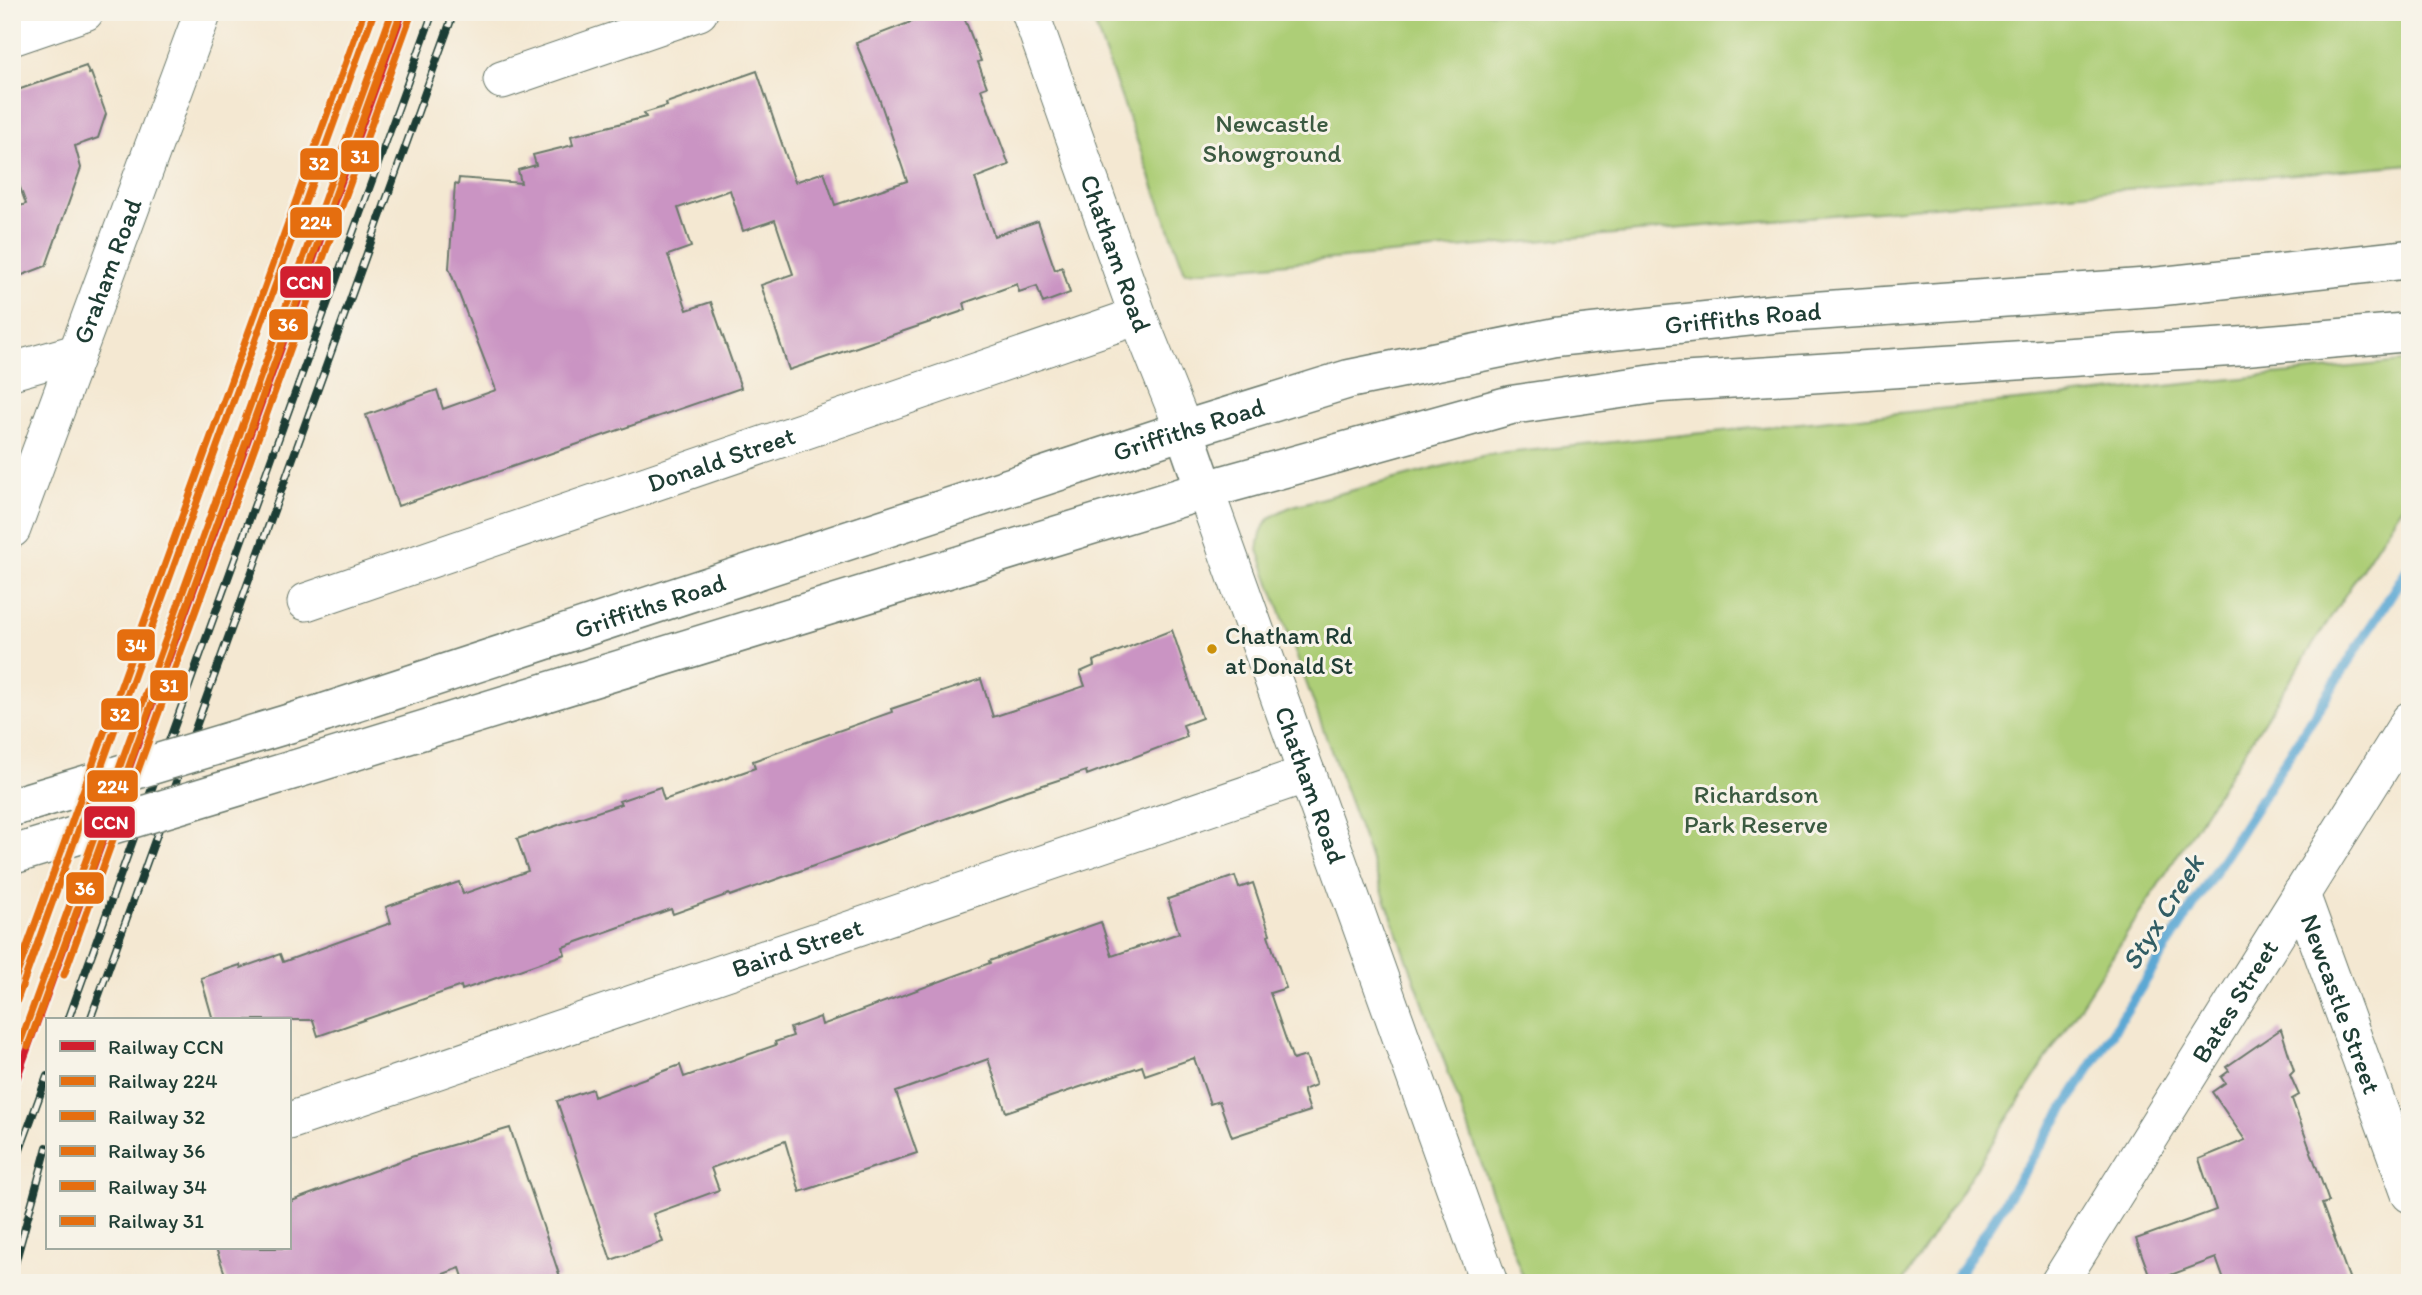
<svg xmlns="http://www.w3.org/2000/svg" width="2422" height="1295" font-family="Itim,sans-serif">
<rect width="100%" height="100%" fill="#f7f3e8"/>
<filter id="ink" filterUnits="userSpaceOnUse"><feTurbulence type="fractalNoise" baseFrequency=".0143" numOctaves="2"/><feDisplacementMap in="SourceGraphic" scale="14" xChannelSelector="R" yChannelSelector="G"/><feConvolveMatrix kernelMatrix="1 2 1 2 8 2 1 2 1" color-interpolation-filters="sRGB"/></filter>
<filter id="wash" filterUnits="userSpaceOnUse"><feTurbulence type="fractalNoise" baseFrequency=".00686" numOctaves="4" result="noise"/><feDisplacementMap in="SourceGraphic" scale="28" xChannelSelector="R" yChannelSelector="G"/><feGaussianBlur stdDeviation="1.57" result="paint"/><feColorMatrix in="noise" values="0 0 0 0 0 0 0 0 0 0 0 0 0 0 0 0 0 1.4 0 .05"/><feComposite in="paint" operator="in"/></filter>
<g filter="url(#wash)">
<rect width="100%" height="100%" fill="#f4e8d2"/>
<path fill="#adce77" stroke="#668656" stroke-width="2" d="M 1090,12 L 2410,12 L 2410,164 L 1185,272 Z
M 2410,361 L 2410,494 L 1902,1283 L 1525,1283 L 1258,550 C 1261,523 1267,516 1293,506 L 1486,455 Z"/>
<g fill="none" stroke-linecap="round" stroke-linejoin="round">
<path stroke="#5ba8d4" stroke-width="10" d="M 1953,1283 L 2410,565"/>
</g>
<g id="blocks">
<path fill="#ca94c3" d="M 917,12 L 962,12 L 981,61 L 978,62 L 987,87 L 981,89 L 1009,165 L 975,178 L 994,236 L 1038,221 L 1055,270 L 1062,267 L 1070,293 L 1043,303 L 1037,286 L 1019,292 L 1017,284 L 964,303 L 966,310 L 789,370 L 761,285 L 793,274 L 775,220 L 743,231 L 730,190 L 678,208 L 691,247 L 668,255 L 687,310 L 711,302 L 741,388 L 398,506 L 366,415 L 437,390 L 443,409 L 496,390 L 449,268 L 455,184 L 458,185 L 459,178 L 521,183 L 518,170 L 536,165 L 533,155 L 573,145 L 571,136 L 646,117 L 644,113 L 667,106 L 666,103 L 757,71 L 795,182 L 824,172 L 835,205 L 907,181 L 879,98 L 856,43 L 919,19 Z
M 86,66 L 89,74 L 91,73 L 106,114 L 98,138 L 75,146 L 81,168 L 46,266 L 12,279 L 12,209 L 26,204 L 12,165 L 12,92 Z
M 1172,630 L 1202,718 L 1183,725 L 1187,737 L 1087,775 L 1086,771 L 1009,796 L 730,896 L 729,894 L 673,914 L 671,909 L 563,947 L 565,954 L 462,990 L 461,986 L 318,1036 L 313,1020 L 213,1020 L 201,978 L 240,965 L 241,968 L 280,954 L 283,962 L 391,923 L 386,907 L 459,882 L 463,894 L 528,871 L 517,839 L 621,804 L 619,801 L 660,787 L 664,800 L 755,768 L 753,761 L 892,712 L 891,709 L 981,679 L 993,717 L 1085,686 L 1080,672 L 1094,666 L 1093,661 Z
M 1235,876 L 1239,888 L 1253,883 L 1270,934 L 1268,935 L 1286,988 L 1270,993 L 1293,1060 L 1306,1056 L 1316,1085 L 1303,1090 L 1310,1111 L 1232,1137 L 1219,1101 L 1210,1104 L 1194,1058 L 1145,1075 L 1142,1066 L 1006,1112 L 988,1059 L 896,1092 L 917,1153 L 800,1192 L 785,1141 L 711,1168 L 719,1190 L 653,1214 L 663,1242 L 611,1260 L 557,1101 L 592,1089 L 594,1097 L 680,1065 L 684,1077 L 776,1045 L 775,1042 L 793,1036 L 790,1028 L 820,1017 L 822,1025 L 990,963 L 989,961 L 1101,922 L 1112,956 L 1179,933 L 1168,899 Z
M 2281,1029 L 2294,1071 L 2290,1075 L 2299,1095 L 2292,1099 L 2329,1202 L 2322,1204 L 2351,1283 L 2225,1283 L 2216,1258 L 2152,1282 L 2136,1239 L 2216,1210 L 2199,1159 L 2245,1140 L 2212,1092 L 2225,1083 L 2221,1077 L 2229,1071 L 2226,1067 Z
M 510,1128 L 560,1277 L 542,1283 L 465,1283 L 460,1268 L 418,1283 L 228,1283 L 216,1248 L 289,1248 L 289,1202 L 411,1157 Z"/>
</g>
</g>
<g filter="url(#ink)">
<use href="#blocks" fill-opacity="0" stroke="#6a796b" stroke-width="2"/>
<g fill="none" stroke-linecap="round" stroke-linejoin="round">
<defs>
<g id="minor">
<path id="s1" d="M 1030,12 L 1138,316 L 1184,430"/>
<path d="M 12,37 L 85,12"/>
<path d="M 502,80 L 699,12"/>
<path d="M 12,371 L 76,353"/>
<path id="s2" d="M 1205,490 L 1489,1283"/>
<path id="s3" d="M 12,529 L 203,12"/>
<path id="s4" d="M 306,602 L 1138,316"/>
<path id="s5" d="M 2301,894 L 2410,1194"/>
<path id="s6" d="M 289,1121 L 1307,774"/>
<path id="s7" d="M 2059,1283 L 2410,720"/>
</g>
<g id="trunk">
<path d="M 1184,430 L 1205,490"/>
<path id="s8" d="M 324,713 L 1184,430 L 1349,379 L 1555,337 L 1772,314 L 2154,287 L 2410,259"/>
<path d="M 293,770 L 1205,490 L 1511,405 L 1661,383 L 2246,346 L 2410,332"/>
</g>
</defs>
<use href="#minor" stroke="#6a796b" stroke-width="39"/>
<use href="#trunk" stroke="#6a796b" stroke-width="41"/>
<use href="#minor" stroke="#fff" stroke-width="37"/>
<use href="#trunk" stroke="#fff" stroke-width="38"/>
<defs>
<path id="rail" d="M 68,1020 L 433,12
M 90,1020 L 454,12
M 12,1172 L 47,1076
M 12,1275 L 47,1147"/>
</defs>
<use href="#rail" stroke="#1f3d34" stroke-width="8"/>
<use href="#rail" stroke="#f7f3e8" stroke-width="5" stroke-dasharray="16" stroke-linecap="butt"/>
<defs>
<path id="trunk-bridge" d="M 12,807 L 324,713
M 12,855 L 293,770"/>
</defs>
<use href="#trunk-bridge" stroke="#6a796b" stroke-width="41" stroke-linecap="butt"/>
<use href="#trunk-bridge" stroke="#fff" stroke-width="38"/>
<defs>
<path id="rail-1" d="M 12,1092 L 403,12"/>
<path id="rail-2" d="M 20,1043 L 391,15"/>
<path id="rail-3" d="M 12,1014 L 374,12"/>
<path id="rail-4" d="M 28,1046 L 399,18"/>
<path id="rail-5" d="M 12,988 L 364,12"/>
<path id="rail-6" d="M 64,975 L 411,15"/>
</defs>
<use href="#rail-1" stroke="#f7f3e8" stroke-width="12"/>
<use href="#rail-2" stroke="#f7f3e8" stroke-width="12"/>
<use href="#rail-3" stroke="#f7f3e8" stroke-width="12"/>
<use href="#rail-4" stroke="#f7f3e8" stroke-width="12"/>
<use href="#rail-5" stroke="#f7f3e8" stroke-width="12"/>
<use href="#rail-6" stroke="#f7f3e8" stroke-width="12"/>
<use href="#rail-1" stroke="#d11f2f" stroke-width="7"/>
<use href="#rail-2" stroke="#e56e0f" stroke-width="7"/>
<use href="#rail-3" stroke="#e56e0f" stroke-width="7"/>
<use href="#rail-4" stroke="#e56e0f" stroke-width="7"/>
<use href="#rail-5" stroke="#e56e0f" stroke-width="7"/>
<use href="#rail-6" stroke="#e56e0f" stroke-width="7"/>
</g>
</g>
<circle fill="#cc910a" stroke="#f7f3e8" stroke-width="2.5" cx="1212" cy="649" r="6"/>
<g text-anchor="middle" stroke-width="6" stroke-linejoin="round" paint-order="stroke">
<g font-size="24" fill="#1f3d34" stroke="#f7f3e8" text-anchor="start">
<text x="1225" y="644">Chatham Rd<tspan x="1225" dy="30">at Donald St</tspan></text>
</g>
<g font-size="26" fill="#3b5a41" stroke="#f7f3e8">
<text x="1272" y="132">Newcastle<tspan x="1272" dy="30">Showground</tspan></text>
<text x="1756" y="803">Richardson<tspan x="1756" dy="30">Park Reserve</tspan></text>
</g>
<g font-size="26" fill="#1f3d34" stroke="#f7f3e8">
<text dy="9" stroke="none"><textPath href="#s1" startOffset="256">Chatham Road</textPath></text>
<text dy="9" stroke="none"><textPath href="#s3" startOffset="275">Graham Road</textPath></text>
<text dy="9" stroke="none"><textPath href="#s8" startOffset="1477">Griffiths Road</textPath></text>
<text dy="9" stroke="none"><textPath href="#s8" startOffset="910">Griffiths Road</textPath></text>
<text dy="9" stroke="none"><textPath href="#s4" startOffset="439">Donald Street</textPath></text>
<text dy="9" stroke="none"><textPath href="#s8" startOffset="343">Griffiths Road</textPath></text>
<text dy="9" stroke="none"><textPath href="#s2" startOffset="313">Chatham Road</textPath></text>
<text dy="9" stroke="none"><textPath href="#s6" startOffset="537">Baird Street</textPath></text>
<text dy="9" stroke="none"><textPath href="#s7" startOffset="332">Bates Street</textPath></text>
<text dy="9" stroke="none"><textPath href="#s5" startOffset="117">Newcastle Street</textPath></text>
</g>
<g font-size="28" font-style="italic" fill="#315d64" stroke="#f7f3e8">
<text transform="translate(2162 912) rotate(-58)" y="10">Styx Creek</text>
</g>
</g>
<g stroke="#f7f3e8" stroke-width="2.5">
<rect x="340" y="139" width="40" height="34" rx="7" fill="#e56e0f"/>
<rect x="299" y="147" width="40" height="34" rx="7" fill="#e56e0f"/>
<rect x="289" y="206" width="54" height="33" rx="7" fill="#e56e0f"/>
<rect x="279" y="265" width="53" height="34" rx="7" fill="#d11f2f"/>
<rect x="268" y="308" width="41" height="33" rx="7" fill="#e56e0f"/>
<rect x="116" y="628" width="40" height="34" rx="7" fill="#e56e0f"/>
<rect x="149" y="669" width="40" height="33" rx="7" fill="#e56e0f"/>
<rect x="100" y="697" width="40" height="34" rx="7" fill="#e56e0f"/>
<rect x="86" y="769" width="53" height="34" rx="7" fill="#e56e0f"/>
<rect x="83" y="805" width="53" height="34" rx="7" fill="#d11f2f"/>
<rect x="65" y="871" width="40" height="34" rx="7" fill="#e56e0f"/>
</g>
<g font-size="19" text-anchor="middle" font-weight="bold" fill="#fff">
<text x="360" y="163">31</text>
<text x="319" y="170">32</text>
<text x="316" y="229">224</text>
<text x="305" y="289">CCN</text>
<text x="288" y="331">36</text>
<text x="136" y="652">34</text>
<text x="169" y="692">31</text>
<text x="120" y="721">32</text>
<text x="113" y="793">224</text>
<text x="110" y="829">CCN</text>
<text x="85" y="895">36</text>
</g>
<rect width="2422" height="1295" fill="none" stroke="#f7f3e8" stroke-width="42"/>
<rect x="46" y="1018" width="245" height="231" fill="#f7f3e8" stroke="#a1aaa0" stroke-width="2"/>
<rect x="60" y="1041" width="35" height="10" fill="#d11f2f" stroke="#a1aaa0" stroke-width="2"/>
<text x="108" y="1054" font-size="21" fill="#1f3d34">Railway CCN</text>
<rect x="60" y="1076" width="35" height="10" fill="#e56e0f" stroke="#a1aaa0" stroke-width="2"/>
<text x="108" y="1088" font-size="21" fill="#1f3d34">Railway 224</text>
<rect x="60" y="1111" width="35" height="10" fill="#e56e0f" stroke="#a1aaa0" stroke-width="2"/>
<text x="108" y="1124" font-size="21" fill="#1f3d34">Railway 32</text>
<rect x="60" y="1146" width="35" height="10" fill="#e56e0f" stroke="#a1aaa0" stroke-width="2"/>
<text x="108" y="1158" font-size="21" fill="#1f3d34">Railway 36</text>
<rect x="60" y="1181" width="35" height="10" fill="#e56e0f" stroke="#a1aaa0" stroke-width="2"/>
<text x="108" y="1194" font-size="21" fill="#1f3d34">Railway 34</text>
<rect x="60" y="1216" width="35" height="10" fill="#e56e0f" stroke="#a1aaa0" stroke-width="2"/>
<text x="108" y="1228" font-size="21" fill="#1f3d34">Railway 31</text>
</svg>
